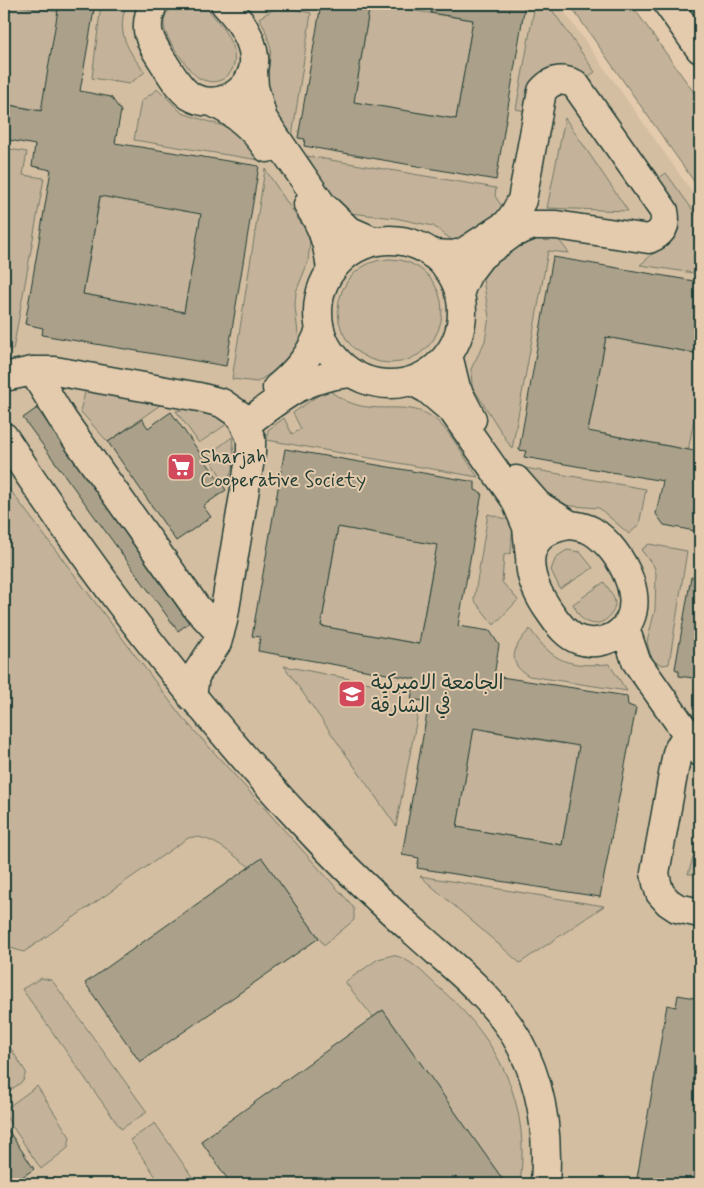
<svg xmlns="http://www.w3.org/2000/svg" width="704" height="1188" font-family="Mynerve,'Playpen Sans Arabic',sans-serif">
<rect width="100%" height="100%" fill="#e5cbad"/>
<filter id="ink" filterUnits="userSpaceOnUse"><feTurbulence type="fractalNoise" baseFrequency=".02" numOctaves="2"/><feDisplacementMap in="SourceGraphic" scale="10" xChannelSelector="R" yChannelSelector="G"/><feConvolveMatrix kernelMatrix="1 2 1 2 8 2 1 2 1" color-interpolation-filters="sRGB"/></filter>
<g filter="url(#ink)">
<path fill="#d4bea2" d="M 4,4 L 559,4 L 700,203 L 700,1184 L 4,1184 Z"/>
<path fill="#c4b39a" stroke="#727867" d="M 4,4 L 74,14 L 56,113 L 4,104 Z
M 101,4 L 127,4 C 115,32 128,51 145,72 L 129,84 L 92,78 Z
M 177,4 L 202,4 C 217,17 248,56 228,75 C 223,81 214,83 207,81 C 195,79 189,68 182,59 C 170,42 151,19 177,4 Z
M 358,4 L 372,4 L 473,20 L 456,119 L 340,100 L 356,90 L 368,15 L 357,13 Z
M 535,4 L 548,4 L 595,72 L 582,81 L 570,72 L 530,112 L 516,109 Z
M 569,4 L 631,4 L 700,101 L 700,190 Z
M 279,6 L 311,13 L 292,137 L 280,129 L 266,88 L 271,49 L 265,29 L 259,18 Z
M 158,89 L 182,113 L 232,129 L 259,160 L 134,140 L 141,101 Z
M 565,118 L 628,211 L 547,208 Z
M 4,148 L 27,152 L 23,175 L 44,178 L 13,350 L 4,349 Z
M 307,156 L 496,188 L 495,196 L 507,214 L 459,245 L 433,226 L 395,218 L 350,213 L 333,198 Z
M 265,169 L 306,231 L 310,242 L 308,262 L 296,292 L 295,306 L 299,343 L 288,362 L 257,382 L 232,379 Z
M 666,173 L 700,220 L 700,274 L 640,265 L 666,242 L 653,182 Z
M 103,181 L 204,198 L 184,312 L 83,294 Z
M 553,232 L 569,253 L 548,251 L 512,449 L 472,386 L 471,369 L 485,341 L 489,317 L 482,273 L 484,268 L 534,233 Z
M338 311a52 52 0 1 1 104 0a52 52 0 1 1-104 0Z
M 606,337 L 700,354 L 700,387 L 685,467 L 679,448 L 600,433 L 585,449 Z
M 86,389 L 160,405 L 108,442 L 80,411 Z
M 327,389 C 339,398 353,406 368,407 C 393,410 413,403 435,419 C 452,433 465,459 478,477 L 267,440 L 268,430 L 284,418 L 292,434 L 301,429 L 293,413 Z
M 187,409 L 209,412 L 227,424 L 199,443 L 176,411 Z
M 232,437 L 235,462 L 226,485 L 208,455 Z
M 525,468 L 646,489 L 639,525 L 629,534 L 599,508 L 560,505 L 535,488 Z
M 4,482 L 182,717 L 351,904 L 354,909 L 354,920 L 324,945 L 262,858 L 250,867 C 233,856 209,832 188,838 L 24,952 L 4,946 Z
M 488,514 L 513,521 L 511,553 L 504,555 L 502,582 L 518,600 L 494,625 L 474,600 Z
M 338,527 L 451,547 L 449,557 L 435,555 L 421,633 L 438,636 L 436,647 L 321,626 Z
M 649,544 L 687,551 L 669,664 L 663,665 L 652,661 L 647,642 L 655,610 L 656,574 L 654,566 L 641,550 Z
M 567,550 L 580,552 L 593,568 L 560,589 L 551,570 L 556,557 Z
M 604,582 C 608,588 614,595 615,603 C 615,616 600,628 587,622 C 580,619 577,611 573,604 Z
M 530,629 C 554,663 568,667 609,664 L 627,691 L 529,676 C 504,662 515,645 530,629 Z
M 284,666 L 401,689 L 398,709 L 418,713 L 396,826 Z
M 476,714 L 489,731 L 564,744 L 582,730 L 562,845 L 457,827 Z
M 700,836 L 700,874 L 688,874 Z
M 420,876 L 604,906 L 520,963 Z
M 393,955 C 411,959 423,973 436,985 C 498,1038 531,1101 520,1184 L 495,1184 L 502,1179 L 383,1010 L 373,1017 L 345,982 L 378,959 Z
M 41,978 L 51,980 L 54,983 L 147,1112 L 121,1129 L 22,989 Z
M 4,1038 L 26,1072 L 23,1081 L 4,1095 Z
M 37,1086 L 70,1137 L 68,1148 L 41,1169 L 4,1114 L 4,1110 Z
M 155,1123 L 197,1184 L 161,1184 L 130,1140 Z"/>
<path fill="#aba18a" stroke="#1f3d34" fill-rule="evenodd" d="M 59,4 L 95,4 L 80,91 L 111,97 L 121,111 L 115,143 L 259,166 L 226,366 L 42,335 L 43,328 L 25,324 L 51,170 L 32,166 L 35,145 L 4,139 L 4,104 L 41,111 ZM 100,196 L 201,214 L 184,312 L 83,294 Z
M 321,4 L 370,4 L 354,102 L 456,119 L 473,20 L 431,13 L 431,4 L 525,4 L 496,180 L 304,146 L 305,139 L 298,138 Z
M 553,257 L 700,282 L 700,354 L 606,337 L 588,431 L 700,452 L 700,532 L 664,525 L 656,514 L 663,481 L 524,457 L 526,451 L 519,450 Z
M 37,408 L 189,623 L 178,631 L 23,418 Z
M 171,412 L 226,490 L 203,506 L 211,517 L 176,541 L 108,442 L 142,419 L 148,428 Z
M 285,449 L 475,482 L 475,490 L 482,493 L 458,626 L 490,631 L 499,645 L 494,676 L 627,696 L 628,705 L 636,708 L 600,897 L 417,868 L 419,858 L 402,855 L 429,702 L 411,699 L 415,679 L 258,651 L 260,637 L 252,636 ZM 338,527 L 437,545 L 419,644 L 321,626 ZM 474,728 L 579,746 L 562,845 L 457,827 Z
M 691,577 L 700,578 L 700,679 L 679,676 L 679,671 L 675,669 Z
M 262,858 L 319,938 L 140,1062 L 85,983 Z
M 678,995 L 700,999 L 700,1184 L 636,1184 L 667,1005 L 676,1007 Z
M 383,1010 L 506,1184 L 231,1184 L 201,1141 Z
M 4,1124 L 34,1169 L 12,1184 L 4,1184 Z"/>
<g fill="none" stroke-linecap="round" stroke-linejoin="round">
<defs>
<path id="minor" d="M 153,4 C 143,29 148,38 162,60 C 170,72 178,88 190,96 C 218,113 257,90 254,57 C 252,36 239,19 225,4
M 668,4 L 700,49
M 253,71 L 254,87 L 263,119 L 322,205 L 348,230 L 373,241
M 212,102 C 236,113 252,127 267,148
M 308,205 C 323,225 329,246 331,271
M318 312a72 72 0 1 1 144 0a72 72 0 1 1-144 0Z
M 432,254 L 454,255 L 464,252 L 507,224 L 515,213 L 522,200 L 542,91 C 552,79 562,78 575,84 L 664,211 C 667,225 663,233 649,239 L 556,225 L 533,225 L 513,233 L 481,256 L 468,273 L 459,293
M 448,355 L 456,388 L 472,419
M 33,371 L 63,420 L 196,607 L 220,633
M 4,377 L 33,371 L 55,371 L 199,397 L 222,403 L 241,416 L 251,439 L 251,453 L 223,621 L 217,643 L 195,676 L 192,697
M 412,381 L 427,389 L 453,411 L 515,499 L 527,527 L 530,557
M 277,388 C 297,371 311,355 320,330
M 246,424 C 281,397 306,376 351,373
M 4,437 C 97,579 199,713 316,837 C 348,871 383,904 418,935 C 450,964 484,990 509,1026 C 541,1073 549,1129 545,1184
M 516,480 L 538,505 L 570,525
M 570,525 C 578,526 585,527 592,531 C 622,549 655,611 615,636 C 604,642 591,644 579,640 C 567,636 559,625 552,615 C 527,581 513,533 570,525 Z
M 625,628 L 636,661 L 700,752
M 700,732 C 687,734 682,741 677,753 L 655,873 L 657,883 L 660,893 L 668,902 L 677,908 L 700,913"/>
</defs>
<use href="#minor" stroke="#1f3d34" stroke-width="31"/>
<use href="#minor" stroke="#e5cbad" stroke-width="28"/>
</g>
</g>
<defs>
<symbol id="supermarket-square" viewBox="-11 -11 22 22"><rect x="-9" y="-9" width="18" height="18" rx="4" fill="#d1495b" stroke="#e5cbad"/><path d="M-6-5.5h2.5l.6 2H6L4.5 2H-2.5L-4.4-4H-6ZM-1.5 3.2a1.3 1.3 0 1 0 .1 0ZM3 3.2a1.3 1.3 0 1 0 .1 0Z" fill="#fff"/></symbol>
<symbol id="university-square" viewBox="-11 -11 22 22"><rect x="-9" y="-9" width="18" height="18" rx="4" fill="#d1495b" stroke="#e5cbad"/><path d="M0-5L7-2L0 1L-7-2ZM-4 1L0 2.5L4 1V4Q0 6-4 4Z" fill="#fff"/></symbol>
</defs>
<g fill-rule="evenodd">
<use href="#supermarket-square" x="165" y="451" width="32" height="32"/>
<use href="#university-square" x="336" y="678" width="32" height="32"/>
</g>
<g text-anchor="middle" stroke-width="4" stroke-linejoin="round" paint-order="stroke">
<g font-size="20" fill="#1f3d34" stroke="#e5cbad" text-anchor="start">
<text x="200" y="463">Sharjah<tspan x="200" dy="23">Cooperative Society</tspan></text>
<text x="371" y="689">الجامعة الاميركية<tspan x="371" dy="23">في الشارقة</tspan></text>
</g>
</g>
<rect width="704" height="1188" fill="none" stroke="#e5cbad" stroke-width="20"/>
<rect x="10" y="10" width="684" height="1168" fill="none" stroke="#1f3d34" stroke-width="2" filter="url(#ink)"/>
</svg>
